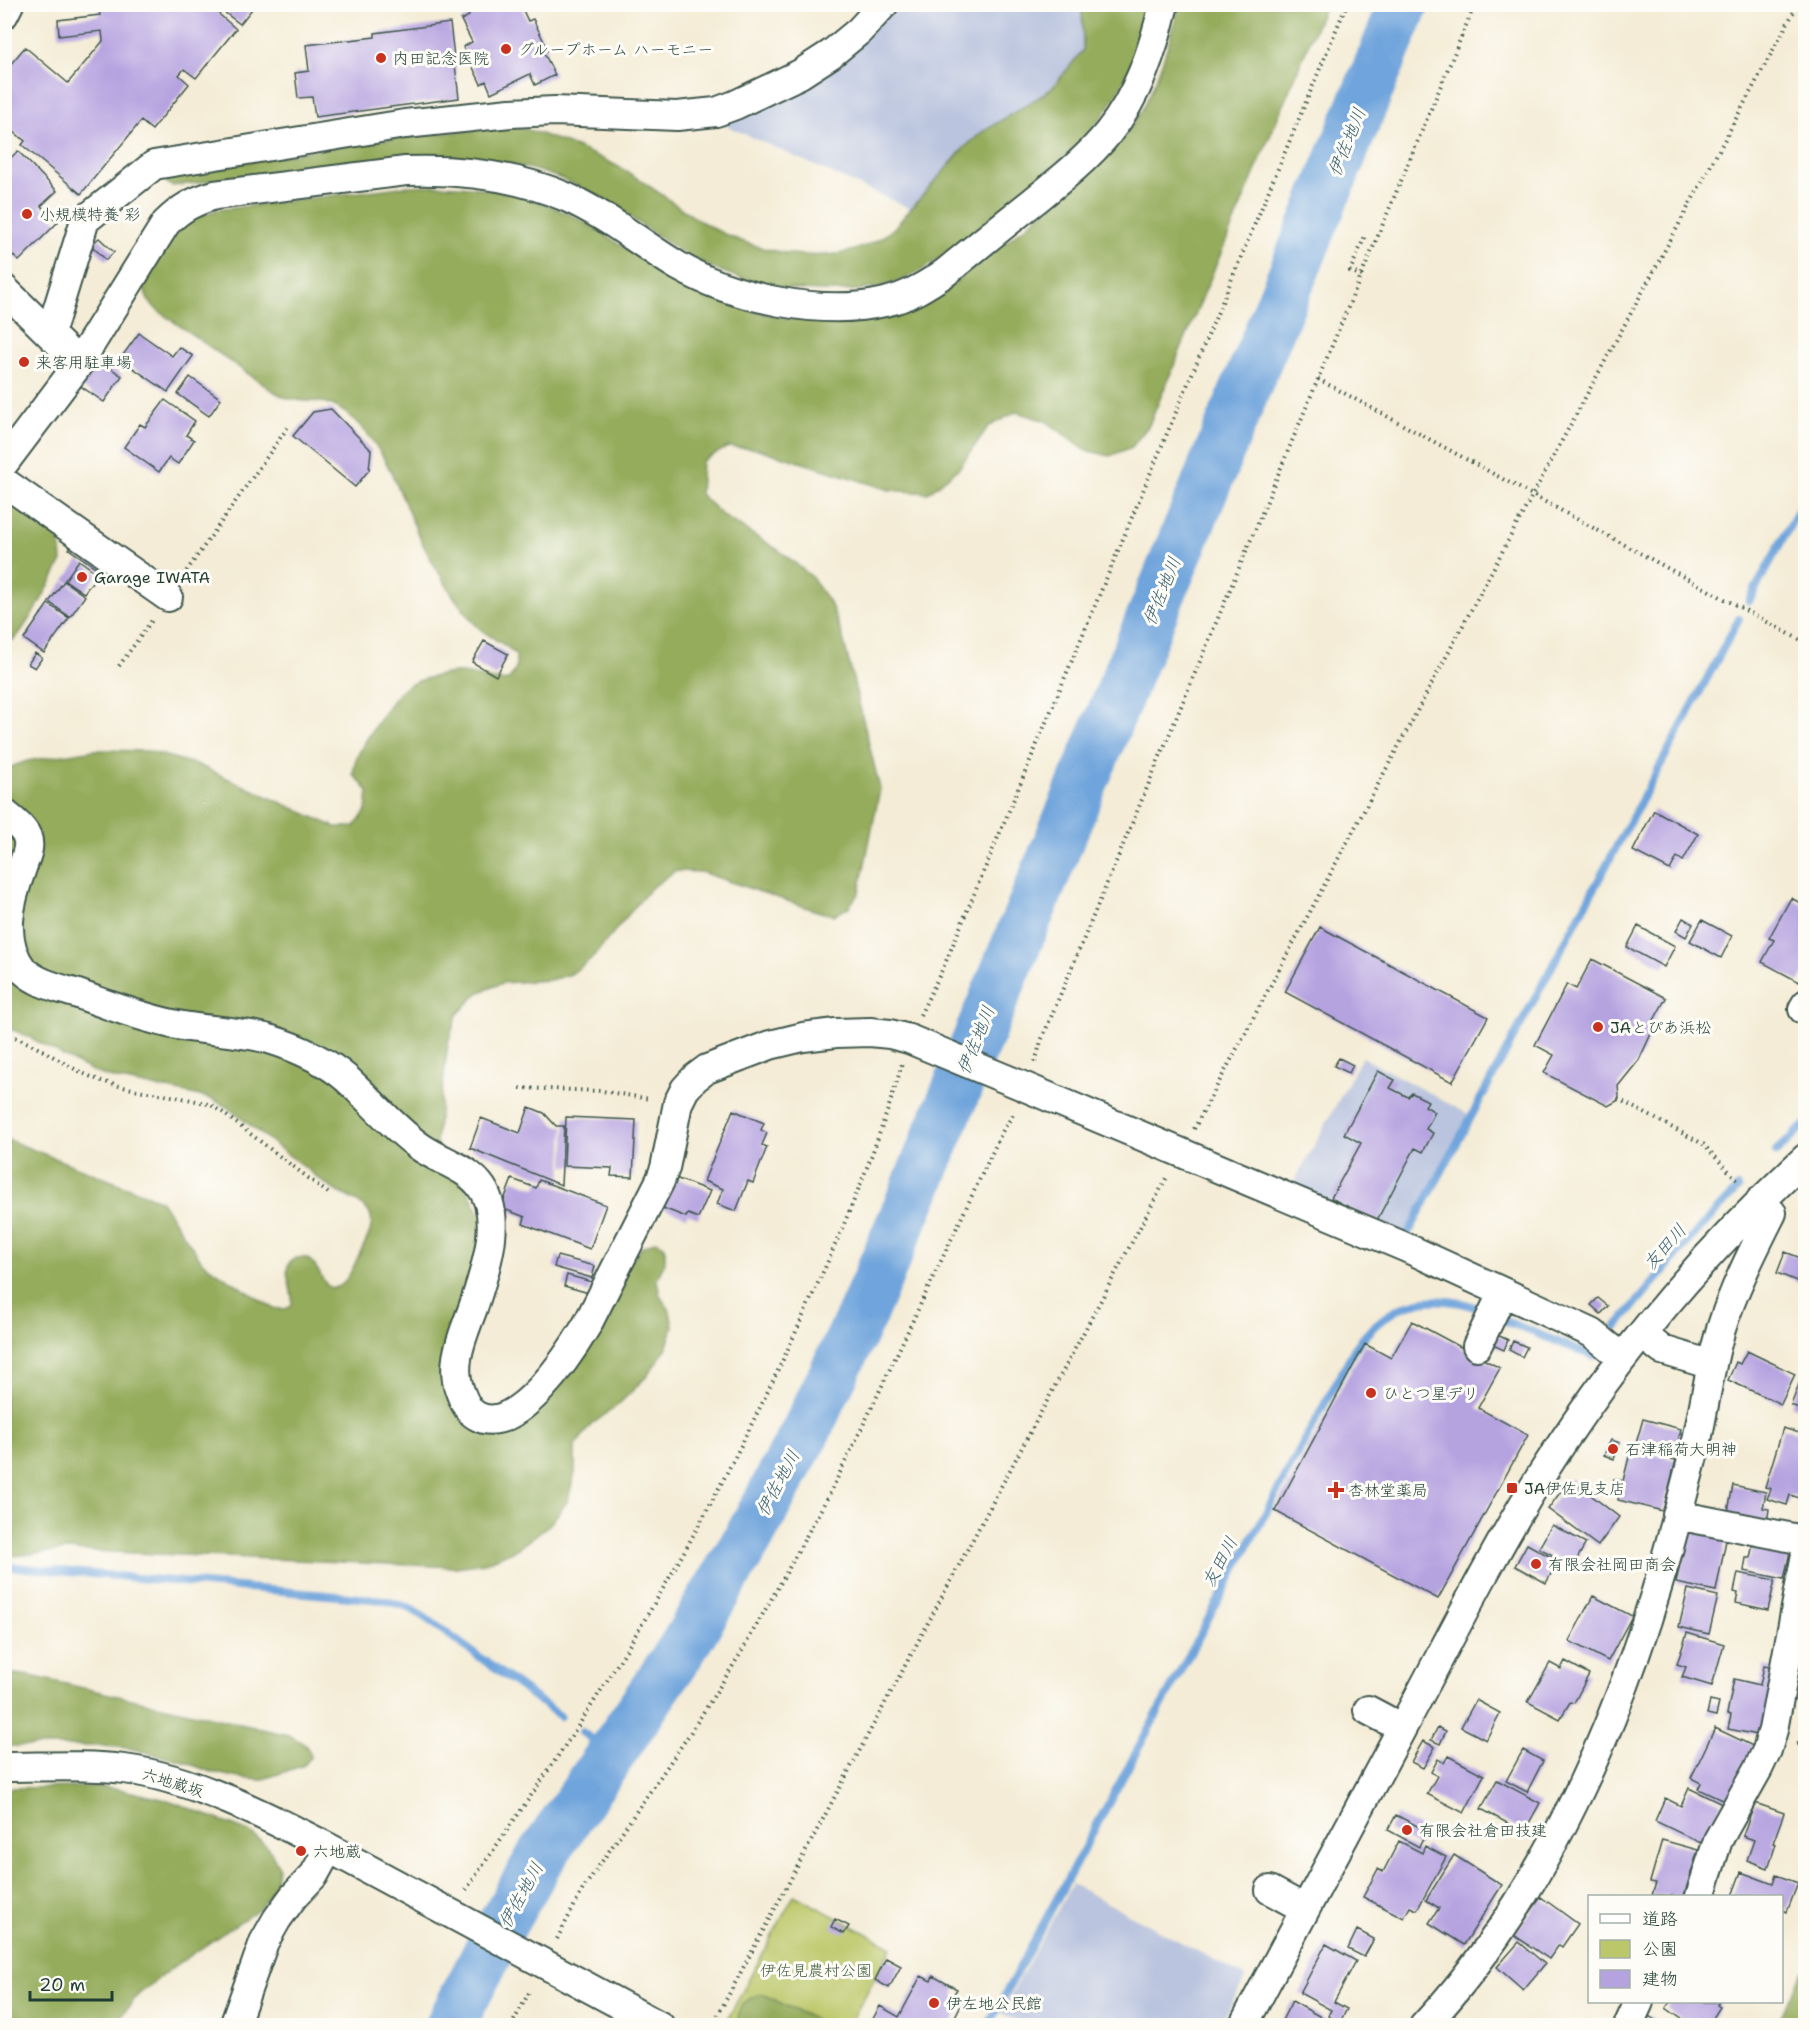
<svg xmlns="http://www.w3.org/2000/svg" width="1810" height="2030" font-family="'Shantell Sans','Klee One',sans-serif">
<rect width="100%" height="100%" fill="#fdfcf7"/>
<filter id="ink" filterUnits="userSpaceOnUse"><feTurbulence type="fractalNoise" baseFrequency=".0167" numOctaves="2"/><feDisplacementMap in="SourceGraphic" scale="12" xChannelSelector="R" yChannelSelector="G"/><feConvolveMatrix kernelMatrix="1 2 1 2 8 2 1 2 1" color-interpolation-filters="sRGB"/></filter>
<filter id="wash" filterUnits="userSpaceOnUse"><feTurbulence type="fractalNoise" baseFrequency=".008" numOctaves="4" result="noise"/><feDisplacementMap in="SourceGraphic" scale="24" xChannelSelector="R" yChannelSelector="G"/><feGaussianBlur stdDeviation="1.35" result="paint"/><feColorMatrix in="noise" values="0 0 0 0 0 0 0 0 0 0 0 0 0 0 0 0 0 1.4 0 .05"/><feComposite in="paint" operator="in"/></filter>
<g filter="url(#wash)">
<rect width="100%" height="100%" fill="#f4ecd6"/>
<path fill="#bac4de" d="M 893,5 L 1082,5 L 1083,50 L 1047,92 L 982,132 L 963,148 L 911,209 L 718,122 Z
M 1362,1057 L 1468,1114 L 1402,1237 L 1290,1190 Z
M 1072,1884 L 1246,1977 L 1220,2025 L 1025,2025 L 1001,2013 Z"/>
<path fill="#bbc768" stroke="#6d824e" stroke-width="1.5" d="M 794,1895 L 892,1947 L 849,2025 L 724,2026 Z"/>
<path fill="#94ac5c" stroke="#5a7448" stroke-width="1.5" d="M 1082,5 L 1149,5 C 1142,36 1133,66 1117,94 C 1094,135 1058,163 1022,192 C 994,215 965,237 937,260 C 901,286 874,291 831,291 C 781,292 731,279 687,255 C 657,238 630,215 600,197 C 567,178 526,165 488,160 C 435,152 383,159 330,166 C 278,173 225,179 172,186 L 167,183 L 166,178 L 171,175 C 265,159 359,140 454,132 C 481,130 509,123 535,132 C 562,141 590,152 615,165 C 645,181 673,204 702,222 C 756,255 842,274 894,228 L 964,148 L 982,132 L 1041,96 L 1052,88 L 1083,50 Z
M 1179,5 L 1325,5 L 1149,425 L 1132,447 L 1110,456 L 1085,450 L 1046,421 L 1016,412 L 988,427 L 959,468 L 928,493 L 890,490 L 758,449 L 728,447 L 702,461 L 700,494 L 723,516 L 780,551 L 811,576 L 831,605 L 843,638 L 880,789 L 859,893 L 848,908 L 834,915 L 820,912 L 701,872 L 675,871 L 650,889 L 592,958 L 571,974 L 550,980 L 502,983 L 478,993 L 457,1015 L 448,1043 L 436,1142 L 462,1180 L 485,1223 L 448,1353 L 492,1429 L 642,1247 L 656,1241 L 665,1247 L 665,1261 L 657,1280 L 660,1296 L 670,1311 L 673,1327 L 666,1349 L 647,1376 L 618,1405 L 591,1425 L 575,1446 L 575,1473 L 567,1502 L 550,1524 L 517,1549 L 485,1563 L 456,1567 L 66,1550 L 5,1557 L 4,1138 L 160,1200 L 203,1263 L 273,1308 C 317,1317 268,1266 297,1258 C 321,1252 319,1294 337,1287 C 348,1282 353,1267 358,1257 C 363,1246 376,1227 370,1214 C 364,1203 346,1196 336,1191 C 323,1183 311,1172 299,1163 C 275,1145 251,1126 227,1107 L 214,1100 C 177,1088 137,1087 100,1074 C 67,1062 39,1038 5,1027 L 5,769 L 27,761 L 94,750 L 148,751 L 198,765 L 335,827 L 354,827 L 366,811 L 368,791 L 353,774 C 354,769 354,764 356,760 C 360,748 392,698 402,690 C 413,680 444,673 459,673 C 477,673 492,683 509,680 L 516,669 L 516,655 C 504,642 487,637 476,625 C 460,609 438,572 427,552 C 402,506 391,448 347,414 C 323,395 310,405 287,398 C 281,396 275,392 270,389 L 157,310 L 148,300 L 144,289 C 152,269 170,236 187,222 C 196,216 207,213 217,210 L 408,186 C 461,183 515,189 564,212 C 603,229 635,258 672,279 C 731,313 821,332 888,316 C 904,312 920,305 935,297 C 965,275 995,251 1025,227 C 1068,192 1116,158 1143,108 C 1160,75 1170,41 1179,5 Z
M 9,501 L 56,532 L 61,548 L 62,561 L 40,602 L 20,633 L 13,640 L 6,642 L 4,619 L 8,612 L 9,604 L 4,587 L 5,550 L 8,533 L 5,527 L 4,502 Z
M 5,1673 L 31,1676 L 288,1735 C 300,1741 308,1744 311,1757 L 304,1765 L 261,1780 L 239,1778 L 211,1772 L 185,1762 L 129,1748 L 101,1746 L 5,1746 Z
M 99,1787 L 123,1790 L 171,1801 L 249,1832 L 269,1848 L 279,1867 L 273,1888 L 260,1908 L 168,1971 L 138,1995 L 114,2025 L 5,2025 L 5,1788 Z
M 1805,1970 L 1805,2025 L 1775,2025 Z
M 762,1994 L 813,2019 L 820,2025 L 741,2025 L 738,2018 C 740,2004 748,1997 762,1994 Z"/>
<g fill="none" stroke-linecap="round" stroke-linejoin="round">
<path stroke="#70a4dc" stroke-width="8" d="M 1749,601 L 1806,496
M 1776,1152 L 1806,1124
M 1408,1234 L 1739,619
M 1616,1327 L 1694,1235 L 1738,1188
M 4,1566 L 383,1600 L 408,1607 L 430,1621 L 560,1716
M 582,1732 L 612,1754
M 988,2026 L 1355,1348 C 1382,1312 1414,1293 1461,1303 C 1477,1306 1493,1316 1508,1322 C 1536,1333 1565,1345 1593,1356"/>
<path stroke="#70a4dc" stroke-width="50" d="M 450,2026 L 504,1921 L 539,1860 L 682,1649 L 748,1539 L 808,1427 L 863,1312 L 913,1195 L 1404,4"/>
</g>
<g id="blocks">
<path fill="#b5a3e0" d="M 96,4 L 217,4 L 213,9 L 236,29 L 196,78 L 184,69 L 179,75 L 189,84 L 152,130 L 141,121 L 81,194 L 22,145 L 25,141 L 4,124 L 4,72 L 25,47 L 68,83 L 103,41 L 102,31 L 59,36 L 58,20 L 100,15 L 99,7 Z
M 230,4 L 256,4 L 240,24 L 224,12 Z
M 464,4 L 520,4 L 528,21 L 533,19 L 548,50 L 544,53 L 555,75 L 535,85 L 530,74 L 491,93 L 486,81 L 481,84 L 463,47 L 472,42 L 461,20 L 469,16 Z
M 450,23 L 459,98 L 315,117 L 312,97 L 298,98 L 295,73 L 309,71 L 306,45 L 375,37 L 375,33 Z
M 18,151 L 57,191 L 41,206 L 58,222 L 19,261 L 4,247 L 4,164 Z
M 99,238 L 114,252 L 106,260 L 91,245 Z
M 139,333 L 172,356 L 179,347 L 193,356 L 168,392 L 120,359 Z
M 97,359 L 122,376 L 104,402 L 79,385 Z
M 190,377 L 221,399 L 209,416 L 178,394 Z
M 165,400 L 195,421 L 186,435 L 194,440 L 178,464 L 169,458 L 159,472 L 124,447 L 140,424 L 145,427 Z
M 331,409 L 371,450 L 369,470 L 355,487 L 293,436 L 313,412 Z
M 76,540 L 107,562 L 101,571 L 69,549 Z
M 79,560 L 98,574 L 84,593 L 65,580 Z
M 64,581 L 85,596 L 70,617 L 49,602 Z
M 48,604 L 69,618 L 44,653 L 24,639 Z
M 484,641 L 508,654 L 496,676 L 472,662 Z
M 35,653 L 42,658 L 35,668 L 28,664 Z
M 1654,810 L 1698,834 L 1683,861 L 1677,857 L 1670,870 L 1633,851 Z
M 1791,898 L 1806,906 L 1806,970 L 1799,982 L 1762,962 L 1774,940 L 1769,938 Z
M 1683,918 L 1693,924 L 1686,937 L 1676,931 Z
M 1702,920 L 1732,936 L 1721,958 L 1690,941 Z
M 1638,926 L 1675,946 L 1664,967 L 1627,947 Z
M 1320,927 L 1488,1017 L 1452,1082 L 1285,992 Z
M 1592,959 L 1666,998 L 1654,1020 L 1651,1034 L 1639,1060 L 1618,1086 L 1619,1096 L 1617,1101 L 1608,1106 L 1544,1073 L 1554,1055 L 1535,1045 L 1567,984 L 1576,989 Z
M 1339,1058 L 1353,1065 L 1349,1073 L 1334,1066 Z
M 1378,1071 L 1395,1080 L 1390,1088 L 1408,1097 L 1412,1093 L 1428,1101 L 1425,1106 L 1435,1112 L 1426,1129 L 1433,1133 L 1423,1152 L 1415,1148 L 1376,1222 L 1331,1198 L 1361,1143 L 1344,1134 Z
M 529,1107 L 544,1113 L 556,1126 L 564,1126 L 561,1185 L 470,1148 L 481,1118 L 520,1133 Z
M 733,1110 L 764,1123 L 761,1130 L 767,1133 L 762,1145 L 767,1147 L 753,1183 L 748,1181 L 736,1211 L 717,1204 L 723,1189 L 704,1181 Z
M 566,1117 L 636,1120 L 633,1177 L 611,1176 L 612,1168 L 564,1166 Z
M 670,1176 L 710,1191 L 698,1218 L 688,1214 L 686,1217 L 658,1206 Z
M 512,1179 L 536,1188 L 539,1180 L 606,1205 L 590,1249 L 523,1224 L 525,1217 L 501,1208 Z
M 1785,1252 L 1806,1260 L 1806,1285 L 1777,1273 Z
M 557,1256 L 595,1266 L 592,1278 L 554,1267 Z
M 567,1275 L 592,1282 L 589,1293 L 564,1286 Z
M 1598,1298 L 1608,1306 L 1601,1314 L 1591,1305 Z
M 1412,1321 L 1500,1368 L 1478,1408 L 1528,1435 L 1438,1599 L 1275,1511 L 1365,1344 L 1391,1358 Z
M 1489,1331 L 1508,1340 L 1504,1350 L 1484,1341 Z
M 1513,1341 L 1527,1347 L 1522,1357 L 1509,1350 Z
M 1747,1351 L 1795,1374 L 1781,1404 L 1728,1380 L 1736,1362 L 1740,1364 Z
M 1802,1377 L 1806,1379 L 1806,1411 L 1791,1405 Z
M 1643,1419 L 1681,1429 L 1674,1457 L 1635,1447 Z
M 1783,1428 L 1806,1435 L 1806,1500 L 1790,1495 L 1787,1505 L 1767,1499 L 1771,1489 L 1765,1487 Z
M 1611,1440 L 1620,1443 L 1614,1459 L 1604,1455 Z
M 1631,1449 L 1676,1460 L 1663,1511 L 1618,1500 L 1619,1494 L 1611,1491 L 1614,1479 L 1623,1481 Z
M 1570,1479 L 1619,1517 L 1598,1546 L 1548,1509 Z
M 1733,1485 L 1766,1492 L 1763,1508 L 1769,1509 L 1767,1524 L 1727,1517 Z
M 1552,1525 L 1586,1543 L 1573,1566 L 1539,1548 Z
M 1687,1527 L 1727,1535 L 1716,1591 L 1676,1583 Z
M 1754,1539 L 1791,1547 L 1784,1579 L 1744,1571 L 1746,1558 L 1750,1558 Z
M 1527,1544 L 1558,1561 L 1546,1583 L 1515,1566 Z
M 1738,1573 L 1775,1580 L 1768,1610 L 1736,1603 L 1738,1593 L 1734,1592 Z
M 1688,1589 L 1718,1596 L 1709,1634 L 1679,1627 Z
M 1593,1596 L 1632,1616 L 1608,1661 L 1569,1641 Z
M 1687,1633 L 1724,1644 L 1712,1686 L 1682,1677 L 1686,1667 L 1677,1664 Z
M 1565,1661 L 1589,1674 L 1574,1703 L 1570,1702 L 1560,1719 L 1528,1702 L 1550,1663 L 1561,1669 Z
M 1764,1666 L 1775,1668 L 1763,1736 L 1728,1729 L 1731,1715 L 1727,1714 L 1734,1679 L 1760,1685 Z
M 1476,1700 L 1500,1713 L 1486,1740 L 1461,1727 Z
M 1710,1701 L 1719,1703 L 1716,1716 L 1707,1714 Z
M 1438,1727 L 1446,1731 L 1440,1744 L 1431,1740 Z
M 1715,1728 L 1753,1746 L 1726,1802 L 1698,1789 L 1701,1783 L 1691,1778 Z
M 1423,1741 L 1435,1747 L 1423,1768 L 1411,1762 Z
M 1523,1750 L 1543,1761 L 1527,1792 L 1506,1781 Z
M 1448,1756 L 1484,1775 L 1464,1813 L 1427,1794 L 1437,1776 L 1431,1772 L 1438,1759 L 1444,1763 Z
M 1497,1780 L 1540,1803 L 1524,1832 L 1481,1809 Z
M 1689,1788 L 1722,1804 L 1703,1844 L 1655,1821 L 1665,1798 L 1681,1806 Z
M 1755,1803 L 1784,1813 L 1773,1843 L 1776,1844 L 1768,1868 L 1747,1860 L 1754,1840 L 1743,1836 Z
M 1396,1815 L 1427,1831 L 1419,1847 L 1388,1830 Z
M 1662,1840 L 1698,1850 L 1684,1896 L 1652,1895 L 1656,1883 L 1650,1882 Z
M 1399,1841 L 1422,1853 L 1425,1846 L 1446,1857 L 1417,1910 L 1410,1907 L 1404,1918 L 1363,1897 L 1378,1869 L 1383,1872 Z
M 1454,1855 L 1502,1885 L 1464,1945 L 1429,1923 L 1439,1908 L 1426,1900 Z
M 1741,1872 L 1773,1884 L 1776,1875 L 1798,1883 L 1787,1912 L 1783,1910 L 1782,1914 L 1782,1896 L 1732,1896 Z
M 1541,1897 L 1578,1924 L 1562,1947 L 1559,1945 L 1549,1959 L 1514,1935 Z
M 835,1919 L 849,1926 L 844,1934 L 831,1927 Z
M 1357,1930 L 1374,1939 L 1364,1957 L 1348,1949 Z
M 1519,1942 L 1545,1964 L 1523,1990 L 1497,1967 Z
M 1326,1944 L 1356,1961 L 1334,2002 L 1347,2009 L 1340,2022 L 1328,2016 L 1331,2010 L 1300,1993 Z
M 886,1958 L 901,1966 L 889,1988 L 875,1980 Z
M 921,1976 L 931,1981 L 933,1976 L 957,1989 L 954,1994 L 964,1999 L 950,2026 L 869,2026 L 880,2006 L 899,2017 Z
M 1292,2001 L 1337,2026 L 1279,2026 Z
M 1670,2002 L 1719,2002 L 1717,2005 L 1720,2007 L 1708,2026 L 1699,2023 L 1697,2026 L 1692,2026 L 1666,2008 Z
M 1649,2016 L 1664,2026 L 1643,2026 Z"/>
</g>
</g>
<g filter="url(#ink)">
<use href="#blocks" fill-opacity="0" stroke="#3f574c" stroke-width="1.5"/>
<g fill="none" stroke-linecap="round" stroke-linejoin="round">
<defs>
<path id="minor" d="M 4,14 L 9,4
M 4,289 L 66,350 L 82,360
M 50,334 L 85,220 L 154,165 L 405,124 L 510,113 L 555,111 L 677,116 L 716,112 L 735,105 L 800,74 L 831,54 L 859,31 L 884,4
M 4,463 L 75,369 L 166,223 C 181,208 194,201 215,195 L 406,171 C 462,169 515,175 566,197 C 607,215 641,244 678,266 C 734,298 822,317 885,302 C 908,297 927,285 946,272 C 975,248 1005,224 1034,201 C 1060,180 1087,159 1108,133 C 1138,96 1153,50 1164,4
M 4,482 L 168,597
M 4,813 C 12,820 23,827 27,837 C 31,848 25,858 22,868 C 9,903 0,940 23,970 C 38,984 59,988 78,994 C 110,1006 143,1018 177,1025 C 207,1031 240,1031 269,1039 C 298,1048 325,1060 347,1079 C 371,1101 393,1127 419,1146 C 438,1160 464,1166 479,1184 C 505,1215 485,1271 474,1305 C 464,1334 448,1363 461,1394 C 464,1402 469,1412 477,1416 C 516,1438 571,1352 587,1325 L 660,1181 L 665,1168 L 678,1103 L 685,1089 L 695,1078 L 707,1069 L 770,1045 L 803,1037 L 836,1033 L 870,1032 L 890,1034 L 909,1039 L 1018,1084 L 1405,1247 L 1592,1333 L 1623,1358
M 1806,1004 L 1803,1009 L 1806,1010
M 1642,1334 L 1662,1350 L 1712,1365
M 1477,1346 L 1503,1292
M 1677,1515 L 1793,1538 L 1803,1542 L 1806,1553
M 1368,1710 L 1402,1728
M 4,1767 C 44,1767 85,1764 124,1769 C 190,1777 269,1817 329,1848 L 660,2026
M 1270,1890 L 1305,1909
M 1700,1896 L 1718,1840 L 1758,1769 L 1767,1750 L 1773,1730 L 1806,1554
M 234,2026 L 264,1942 L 277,1919 L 293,1897 L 314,1875 L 329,1848
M 1243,2026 C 1298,1923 1353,1820 1408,1717 C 1452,1635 1493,1552 1542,1474 C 1615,1358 1705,1251 1806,1158
M 1424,2026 C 1553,1888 1631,1694 1678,1514 C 1684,1490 1691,1465 1697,1440 C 1705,1403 1710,1365 1721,1329 C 1734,1288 1753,1251 1772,1213 L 1760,1201
M 1628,2026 L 1639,2002"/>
</defs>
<use href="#minor" stroke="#3f574c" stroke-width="32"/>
<path stroke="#3f574c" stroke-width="4" stroke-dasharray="1.5 4.5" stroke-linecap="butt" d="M 1362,276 L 1350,271 L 1365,236
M 1318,379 L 1806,643
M 183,576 L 288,427
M 119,666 L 153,619
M 920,1015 L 944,966 L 1347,4
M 4,1033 C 39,1044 66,1068 99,1080 C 136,1093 175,1094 211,1105 L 223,1113 L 328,1193
M 1035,1062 L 1041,1041 L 1475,4
M 520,1088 L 602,1091 L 650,1099
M 1618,1099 L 1703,1144 L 1740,1183
M 1194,1129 L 1532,496 L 1798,4
M 1797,1744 L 1806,1743
M 466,1890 C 512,1822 560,1756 603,1687 C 681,1565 749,1437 808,1305 C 844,1227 878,1147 902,1064
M 557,1939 L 583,1889 L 689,1735 L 739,1656 L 785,1575 L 830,1493 L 871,1409 L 1002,1132 L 1014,1113
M 511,2026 L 531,1989
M 712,2026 L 1167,1177"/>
<use href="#minor" stroke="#fff" stroke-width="28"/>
</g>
</g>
<g fill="#c8321e" stroke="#fdfcf7" stroke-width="2">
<circle cx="506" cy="49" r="6"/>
<circle cx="381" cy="58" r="6"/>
<circle cx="27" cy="214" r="6"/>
<circle cx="24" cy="362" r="6"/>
<circle cx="82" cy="577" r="6"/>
<circle cx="1598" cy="1027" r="6"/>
<circle cx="1371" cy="1393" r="6"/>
<circle cx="1613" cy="1449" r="6"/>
<rect x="1506" y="1482" width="12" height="12" rx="3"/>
<path d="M1333 1481h6v6h6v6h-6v6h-6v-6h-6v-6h6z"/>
<circle cx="1536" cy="1564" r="6"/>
<circle cx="1407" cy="1830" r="6"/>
<circle cx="301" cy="1851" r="6"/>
<circle cx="934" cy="2003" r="6"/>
</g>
<g text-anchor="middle" stroke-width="6" stroke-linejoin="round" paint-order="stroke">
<g font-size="16" fill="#1f3d34" stroke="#fdfcf7" text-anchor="start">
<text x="518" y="55">グループホーム ハーモニー</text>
<text x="393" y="64">内田記念医院</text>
<text x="39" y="220">小規模特養 彩</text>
<text x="36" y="368">来客用駐車場</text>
<text x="94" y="583">Garage IWATA</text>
<text x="1610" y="1033">JAとぴあ浜松</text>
<text x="1383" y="1399">ひとつ星デリ</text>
<text x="1625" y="1455">石津稲荷大明神</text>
<text x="1524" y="1494">JA伊佐見支店</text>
<text x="1348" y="1496">杏林堂薬局</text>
<text x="1548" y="1570">有限会社岡田商会</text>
<text x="1419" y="1836">有限会社倉田技建</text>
<text x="313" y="1857">六地蔵</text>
<text x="946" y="2009">伊左地公民館</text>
</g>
<g font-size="16" fill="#1f3d34" stroke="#fdfcf7">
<text transform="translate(173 1782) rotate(17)" y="6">六地蔵坂</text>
</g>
<g font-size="16" fill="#466041" stroke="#fdfcf7">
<text x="816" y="1976">伊佐見農村公園</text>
</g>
<g font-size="18" font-style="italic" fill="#3b616f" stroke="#fdfcf7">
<text transform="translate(1347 142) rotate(-68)" y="6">伊佐地川</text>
<text transform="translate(1162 591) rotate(-68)" y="6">伊佐地川</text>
<text transform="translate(976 1040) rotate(-68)" y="6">伊佐地川</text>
<text transform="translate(1665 1247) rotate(-49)" y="6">友田川</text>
<text transform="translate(778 1483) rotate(-62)" y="6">伊佐地川</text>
<text transform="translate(1220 1562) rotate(-62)" y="6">友田川</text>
<text transform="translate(521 1895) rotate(-61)" y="6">伊佐地川</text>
</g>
</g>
<rect width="1810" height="2030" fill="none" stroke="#fdfcf7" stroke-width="24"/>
<rect x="1588" y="1895" width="195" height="108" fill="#fdfcf7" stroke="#a4b0a9" stroke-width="1.5"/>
<rect x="1600" y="1914" width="30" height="9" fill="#ffffff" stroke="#a4b0a9" stroke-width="1.5"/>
<text x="1642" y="1925" font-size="18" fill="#1f3d34">道路</text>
<rect x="1600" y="1940" width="30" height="18" fill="#bbc768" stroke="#a4b0a9" stroke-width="1.5"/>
<text x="1642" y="1955" font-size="18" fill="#1f3d34">公園</text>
<rect x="1600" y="1970" width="30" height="18" fill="#b5a3e0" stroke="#a4b0a9" stroke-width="1.5"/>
<text x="1642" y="1985" font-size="18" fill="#1f3d34">建物</text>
<path d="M30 1991v9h82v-9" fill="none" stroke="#1f3d34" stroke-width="3"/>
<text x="39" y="1991" font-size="18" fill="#1f3d34" stroke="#fdfcf7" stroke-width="4.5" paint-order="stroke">20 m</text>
</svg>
